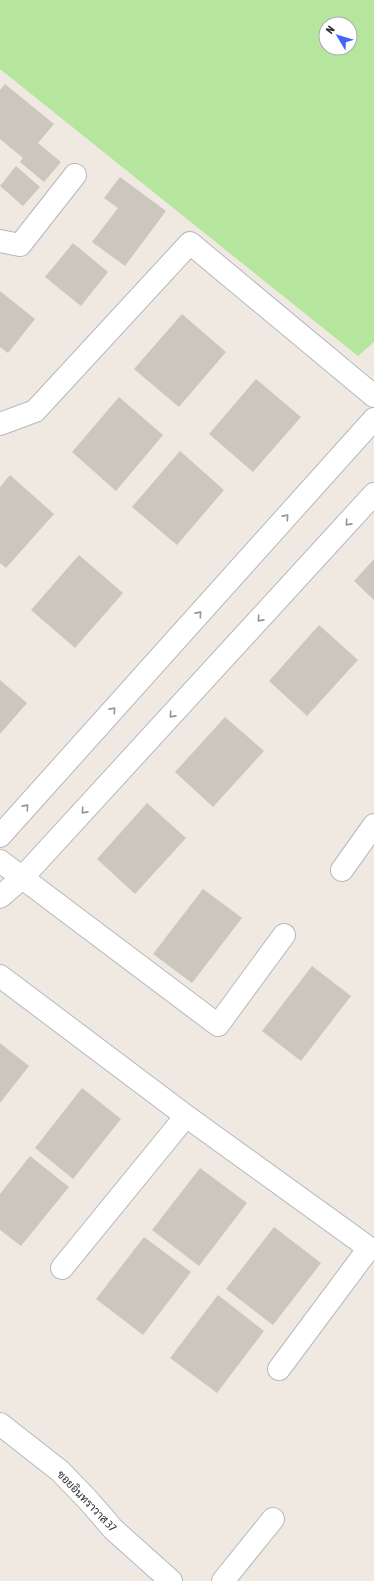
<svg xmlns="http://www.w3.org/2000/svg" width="374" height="1581" font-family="'Asap Condensed',Sarabun,sans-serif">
<rect width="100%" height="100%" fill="#efe9e1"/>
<path fill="#b6e59e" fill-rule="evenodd" d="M 0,0 L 374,0 L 374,342 L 358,356 L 0,69 ZM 326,24 L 350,24 L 350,48 L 326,48 Z"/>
<path fill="#cbc7bf" d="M 5,84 L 54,124 L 38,143 L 61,162 L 44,182 L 20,162 L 23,158 L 0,139 L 0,90 Z
M 16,166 L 40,187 L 23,206 L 0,186 Z
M 120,177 L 166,211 L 125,266 L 92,242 L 118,208 L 104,198 Z
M 73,243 L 108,272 L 81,306 L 45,277 Z
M 0,291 L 35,319 L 8,353 L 0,347 Z
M 182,314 L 226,352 L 179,407 L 134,369 Z
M 256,379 L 301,417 L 253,472 L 209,434 Z
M 119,397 L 163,435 L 116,491 L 72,452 Z
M 180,451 L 224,490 L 177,545 L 132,507 Z
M 10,475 L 54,514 L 6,568 L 0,563 L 0,487 Z
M 79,555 L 123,593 L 75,648 L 31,610 Z
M 374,559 L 374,600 L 354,581 Z
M 319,625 L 358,660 L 307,716 L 269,681 Z
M 0,680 L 27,703 L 0,734 Z
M 225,717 L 264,751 L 213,807 L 175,772 Z
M 147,803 L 186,838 L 135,894 L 97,859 Z
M 203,889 L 242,918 L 192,983 L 153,954 Z
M 312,966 L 351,996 L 301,1061 L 262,1031 Z
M 0,1043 L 29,1066 L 0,1103 Z
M 82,1088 L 121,1119 L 73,1179 L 35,1148 Z
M 30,1156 L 69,1187 L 21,1246 L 0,1230 L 0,1194 Z
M 200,1168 L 247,1203 L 199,1266 L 152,1230 Z
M 274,1227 L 321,1263 L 273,1325 L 226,1289 Z
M 144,1237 L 191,1272 L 143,1335 L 96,1299 Z
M 218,1295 L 264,1331 L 217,1393 L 170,1358 Z"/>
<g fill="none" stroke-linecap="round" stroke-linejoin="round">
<defs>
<path id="minor" d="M 0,241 L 20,245 L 75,175
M 0,424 L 35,411 L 190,243 L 374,396
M 0,836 L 374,419
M 0,861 L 218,1025 L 284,935
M 342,870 L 374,825
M 0,897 L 22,878 L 374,494
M 0,976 L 186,1116 L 369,1248 L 279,1369
M 62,1268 L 186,1116
M 0,1424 L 60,1471 L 88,1500 L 113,1529 L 171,1581
M 223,1581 L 273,1519"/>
</defs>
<use href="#minor" stroke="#b4b7c1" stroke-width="24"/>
<use href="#minor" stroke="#fff" stroke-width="22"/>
</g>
<defs><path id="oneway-chevron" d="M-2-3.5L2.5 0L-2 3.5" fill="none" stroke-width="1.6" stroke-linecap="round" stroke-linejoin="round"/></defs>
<g stroke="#969696">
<use href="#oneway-chevron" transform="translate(286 517) rotate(-48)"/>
<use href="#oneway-chevron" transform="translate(348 523) rotate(132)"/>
<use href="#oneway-chevron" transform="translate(199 614) rotate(-48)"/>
<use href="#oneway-chevron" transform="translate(260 619) rotate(132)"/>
<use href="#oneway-chevron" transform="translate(113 710) rotate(-48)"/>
<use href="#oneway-chevron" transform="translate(172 715) rotate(132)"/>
<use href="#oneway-chevron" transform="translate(26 807) rotate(-48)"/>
<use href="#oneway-chevron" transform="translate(84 811) rotate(132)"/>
</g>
<g text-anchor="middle" stroke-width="3" stroke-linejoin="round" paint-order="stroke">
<g font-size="11" fill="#2e2e2e" stroke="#fff">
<text transform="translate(87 1501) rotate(46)" y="4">ซอยอินทราวาส 37</text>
</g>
</g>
<g transform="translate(338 36) rotate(308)"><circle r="19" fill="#ffffff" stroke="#ababab"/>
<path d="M0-3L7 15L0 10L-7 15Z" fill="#4264fb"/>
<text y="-6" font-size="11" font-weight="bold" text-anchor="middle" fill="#2e2e2e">N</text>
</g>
</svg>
